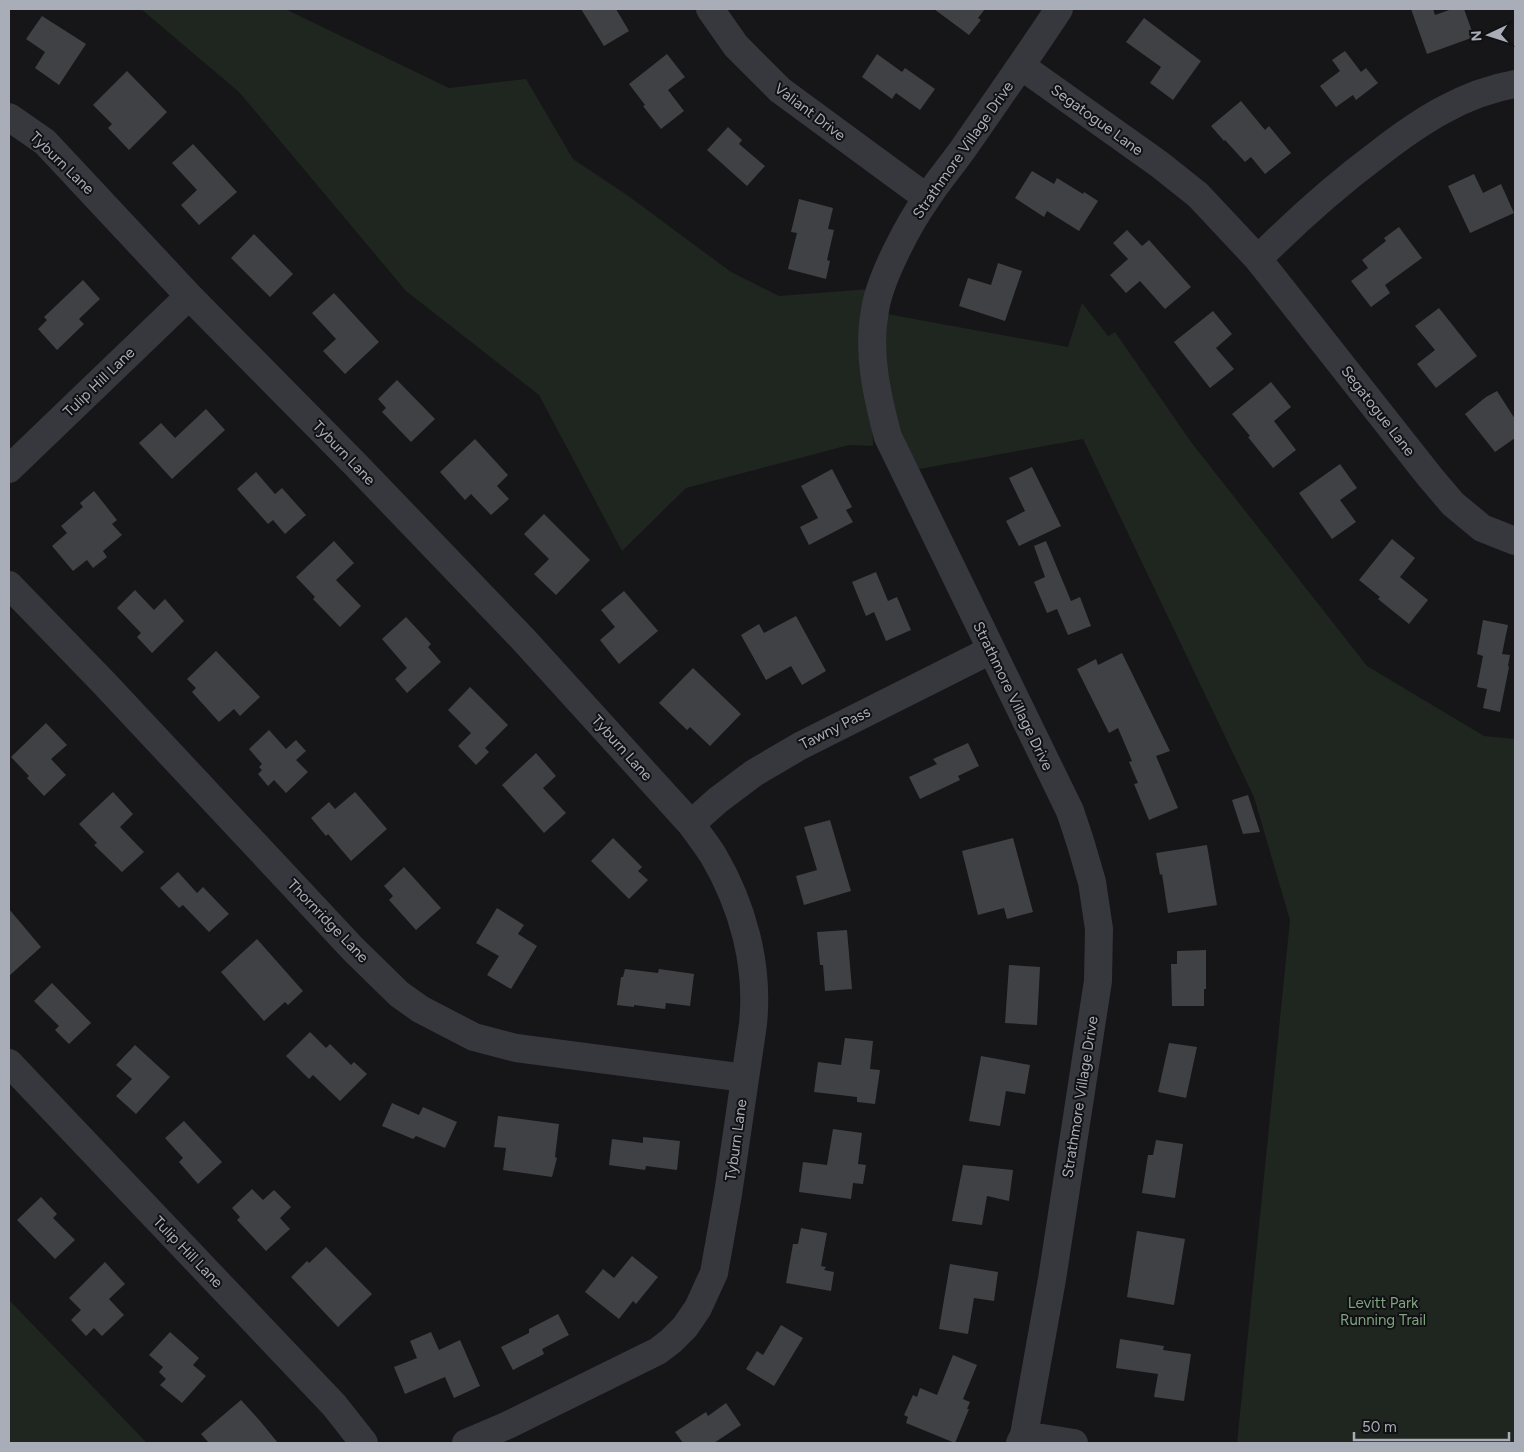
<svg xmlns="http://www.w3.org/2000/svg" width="1524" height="1452" font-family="Figtree,sans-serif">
<rect width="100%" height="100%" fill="#161618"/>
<path fill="#1e261f" d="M 141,9 L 285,9 L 449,88 L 526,79 L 573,159 L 627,195 L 731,272 L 779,296 L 870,289 L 873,446 L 849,445 L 686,488 L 622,551 L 539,395 L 406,291 L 239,92 Z
M 1082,303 L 1108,336 L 1115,332 L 1191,442 L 1367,666 L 1484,736 L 1515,739 L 1515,1443 L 1237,1443 L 1290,920 L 1254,797 L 1083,439 L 914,470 L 884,387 L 887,314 L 1068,347 Z
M 9,1300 L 147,1443 L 9,1443 Z"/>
<path fill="#404145" d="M 581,9 L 616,9 L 629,31 L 604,46 Z
M 934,9 L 985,9 L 978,18 L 981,20 L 969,35 Z
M 1411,9 L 1433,9 L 1435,15 L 1452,9 L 1464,9 L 1474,37 L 1427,54 Z
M 42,16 L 86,44 L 59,85 L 35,68 L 45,52 L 26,39 Z
M 1144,18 L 1201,61 L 1173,100 L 1150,83 L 1161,67 L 1126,42 Z
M 1345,51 L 1361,72 L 1366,68 L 1378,83 L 1356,100 L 1353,95 L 1336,107 L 1320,86 L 1340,71 L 1332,60 Z
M 667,54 L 685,77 L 668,90 L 684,111 L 661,129 L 643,106 L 645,105 L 629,84 Z
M 877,54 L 902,72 L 905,68 L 935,89 L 920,110 L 896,93 L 892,99 L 862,77 Z
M 127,71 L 167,112 L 129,150 L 108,128 L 112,124 L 93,105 Z
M 1241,101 L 1265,130 L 1269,126 L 1291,153 L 1265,174 L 1251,157 L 1245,162 L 1225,140 L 1224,141 L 1211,126 Z
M 728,127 L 742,140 L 739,144 L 765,166 L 747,186 L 707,150 Z
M 193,144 L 237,192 L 199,225 L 181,205 L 197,190 L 172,163 Z
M 1032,171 L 1054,184 L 1057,178 L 1083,194 L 1084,192 L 1098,201 L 1079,231 L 1047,211 L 1044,217 L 1015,198 Z
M 1474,174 L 1483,193 L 1501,184 L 1514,213 L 1470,233 L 1448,186 Z
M 799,199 L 833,208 L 828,229 L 834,230 L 827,260 L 830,261 L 826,279 L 788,269 L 797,233 L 791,232 Z
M 1399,227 L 1422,258 L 1385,285 L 1390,293 L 1371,307 L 1351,281 L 1368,268 L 1362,260 L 1386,241 L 1384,238 Z
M 1127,230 L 1142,246 L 1149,240 L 1191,287 L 1165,309 L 1140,281 L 1126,293 L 1110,275 L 1128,259 L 1113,243 Z
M 254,234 L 293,274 L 270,297 L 231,258 Z
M 998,263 L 1022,271 L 1005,321 L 959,306 L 968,278 L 991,285 Z
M 83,280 L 100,299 L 79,319 L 84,324 L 57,350 L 38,329 L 47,320 L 44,317 Z
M 334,293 L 379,342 L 345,374 L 323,351 L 336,339 L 312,313 Z
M 1439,308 L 1477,356 L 1436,388 L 1417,364 L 1435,350 L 1415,326 Z
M 1213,311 L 1232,334 L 1216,348 L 1234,369 L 1210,388 L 1174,342 Z
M 397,380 L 435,419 L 411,442 L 382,412 L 386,408 L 378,399 Z
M 1271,382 L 1291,407 L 1274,421 L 1296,450 L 1273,468 L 1248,437 L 1250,436 L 1232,414 Z
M 1497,391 L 1515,419 L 1515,438 L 1495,452 L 1465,414 L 1486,397 Z
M 206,409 L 225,430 L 172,479 L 139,443 L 161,423 L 175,438 Z
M 475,439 L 508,475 L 497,486 L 509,499 L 491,515 L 471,494 L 465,500 L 440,472 Z
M 1340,464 L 1357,488 L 1340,500 L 1356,522 L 1332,539 L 1299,493 Z
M 1032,467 L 1061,526 L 1019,546 L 1006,521 L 1025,511 L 1009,478 Z
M 832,469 L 852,507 L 846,510 L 853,522 L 809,545 L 800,527 L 818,518 L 801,486 Z
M 256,472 L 275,494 L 282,488 L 306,515 L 285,534 L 273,520 L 268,524 L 237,489 Z
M 94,491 L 117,520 L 112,524 L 122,535 L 103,551 L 107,557 L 93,568 L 87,560 L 73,571 L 52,546 L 67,533 L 61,526 L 83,507 L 80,503 Z
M 544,514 L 590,560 L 556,595 L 534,574 L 549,559 L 524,534 Z
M 1392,539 L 1415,558 L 1400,577 L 1428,600 L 1409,624 L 1378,599 L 1380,597 L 1359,580 Z
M 334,541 L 354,563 L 336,580 L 361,606 L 340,627 L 313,599 L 315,597 L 296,577 Z
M 1046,541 L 1071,601 L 1080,597 L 1091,626 L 1068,635 L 1057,609 L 1047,613 L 1034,582 L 1045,577 L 1034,546 Z
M 876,572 L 888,601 L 897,597 L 911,630 L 886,641 L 874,612 L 866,616 L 852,582 Z
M 135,590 L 154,610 L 165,599 L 184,621 L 152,653 L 137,637 L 141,633 L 117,608 Z
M 624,591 L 658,631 L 619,664 L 600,640 L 615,627 L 601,610 Z
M 796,616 L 826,671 L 802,685 L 791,666 L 766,680 L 741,635 L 759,624 L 764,633 Z
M 406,617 L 431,644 L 428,647 L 441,662 L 407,693 L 395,679 L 407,668 L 382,639 Z
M 1483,620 L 1508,625 L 1502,654 L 1510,655 L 1508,666 L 1509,667 L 1500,712 L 1483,708 L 1487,689 L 1477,687 L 1483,656 L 1477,654 Z
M 216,651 L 260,697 L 240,716 L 234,709 L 219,722 L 192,692 L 196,688 L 187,679 Z
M 1122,653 L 1170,751 L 1156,756 L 1178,808 L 1149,820 L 1134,784 L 1138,783 L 1129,762 L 1132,761 L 1118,728 L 1109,733 L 1077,669 L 1096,659 L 1098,665 Z
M 693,668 L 741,714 L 710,746 L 690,727 L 687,730 L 659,703 Z
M 470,687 L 508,725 L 485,748 L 489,752 L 476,765 L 458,746 L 471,733 L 448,710 Z
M 46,723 L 67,745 L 51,759 L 66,775 L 44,796 L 27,778 L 29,776 L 11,757 Z
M 269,730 L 286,749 L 296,740 L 306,751 L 296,760 L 308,772 L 286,793 L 274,780 L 268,786 L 258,774 L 262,770 L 259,767 L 262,764 L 249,749 Z
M 968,743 L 979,766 L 958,776 L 960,780 L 920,799 L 909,777 L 937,764 L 933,759 Z
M 536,753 L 556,776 L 543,788 L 566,813 L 544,833 L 502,785 Z
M 113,792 L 133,814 L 120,827 L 144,852 L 122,872 L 94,845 L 97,843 L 79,824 Z
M 355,792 L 387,829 L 351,861 L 328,834 L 326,836 L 311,818 L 329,802 L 335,809 Z
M 1248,795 L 1260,832 L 1243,834 L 1232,800 Z
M 830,820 L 851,891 L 804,905 L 796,876 L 817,870 L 804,827 Z
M 613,838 L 642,867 L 638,871 L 648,880 L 629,899 L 591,861 Z
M 1013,838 L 1033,912 L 1007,919 L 1004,908 L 978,915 L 962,851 Z
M 1207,845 L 1217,905 L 1168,913 L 1162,874 L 1160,875 L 1156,853 Z
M 404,867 L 441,908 L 416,930 L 389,900 L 393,896 L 384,886 Z
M 178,872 L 197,893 L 203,887 L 229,914 L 209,932 L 183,905 L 179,908 L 160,888 Z
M 497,908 L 524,925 L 518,934 L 537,946 L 511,989 L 487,975 L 499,956 L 476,943 Z
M 9,909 L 41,947 L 9,976 Z
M 847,930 L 852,989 L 825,991 L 823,965 L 820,965 L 817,932 Z
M 257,939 L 303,991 L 288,1005 L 285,1002 L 264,1021 L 221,972 Z
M 1206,950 L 1206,989 L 1204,989 L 1204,1006 L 1172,1006 L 1171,964 L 1177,964 L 1177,951 Z
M 1009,965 L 1040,967 L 1037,1025 L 1005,1023 Z
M 625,969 L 658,973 L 659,969 L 694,974 L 690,1006 L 666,1003 L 665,1009 L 634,1005 L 634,1007 L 617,1005 L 621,977 L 623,977 Z
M 52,983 L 91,1023 L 69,1044 L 55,1030 L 59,1026 L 34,1001 Z
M 310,1032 L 326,1048 L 330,1044 L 351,1065 L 354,1062 L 367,1074 L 340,1101 L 313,1075 L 309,1079 L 286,1056 Z
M 845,1038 L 873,1041 L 870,1069 L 880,1070 L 875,1104 L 857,1102 L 857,1097 L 814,1092 L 818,1062 L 841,1065 Z
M 1169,1043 L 1197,1047 L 1186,1098 L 1158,1092 Z
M 135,1045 L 170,1077 L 136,1114 L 116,1096 L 132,1079 L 116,1065 Z
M 981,1056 L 1030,1065 L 1025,1094 L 1006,1091 L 1000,1126 L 969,1121 Z
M 392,1103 L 419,1115 L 423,1107 L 457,1122 L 445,1148 L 416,1136 L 413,1139 L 382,1126 Z
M 498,1116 L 559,1124 L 555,1157 L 557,1158 L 552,1177 L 503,1170 L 506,1148 L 494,1147 Z
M 184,1121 L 222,1162 L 198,1184 L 179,1162 L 183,1158 L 165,1138 Z
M 833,1129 L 862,1133 L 858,1164 L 866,1165 L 863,1184 L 853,1183 L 851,1199 L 799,1192 L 803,1162 L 827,1165 Z
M 643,1137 L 680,1141 L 677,1170 L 646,1166 L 645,1170 L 609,1165 L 612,1139 L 643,1143 Z
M 1156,1140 L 1183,1144 L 1175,1198 L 1142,1193 L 1148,1155 L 1153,1155 Z
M 963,1165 L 1013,1170 L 1009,1201 L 987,1196 L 982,1225 L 952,1221 Z
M 252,1189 L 263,1200 L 274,1190 L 291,1207 L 280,1218 L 290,1229 L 266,1251 L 237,1220 L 240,1217 L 232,1208 Z
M 41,1197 L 57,1214 L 53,1218 L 75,1240 L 55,1259 L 17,1220 Z
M 801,1228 L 827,1233 L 821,1266 L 826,1267 L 824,1270 L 834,1272 L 831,1291 L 786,1283 L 793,1244 L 798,1244 Z
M 1137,1231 L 1185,1239 L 1174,1305 L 1127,1297 Z
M 326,1247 L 372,1294 L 338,1327 L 291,1277 L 307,1261 L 309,1263 Z
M 632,1256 L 658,1277 L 636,1304 L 633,1301 L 619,1319 L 585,1292 L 603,1269 L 614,1278 Z
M 105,1262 L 125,1284 L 109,1299 L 124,1315 L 102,1336 L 94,1328 L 86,1336 L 71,1320 L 81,1310 L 69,1298 Z
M 950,1264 L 998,1272 L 994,1301 L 974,1298 L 968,1334 L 939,1329 Z
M 558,1314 L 569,1335 L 542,1349 L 544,1354 L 513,1370 L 501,1347 L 529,1333 L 529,1329 Z
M 781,1325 L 803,1338 L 774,1386 L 746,1369 L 757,1351 L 763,1355 Z
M 170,1332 L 199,1358 L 193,1365 L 206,1376 L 182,1403 L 160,1385 L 166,1379 L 159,1372 L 163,1367 L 149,1355 Z
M 431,1332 L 439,1350 L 460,1340 L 480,1386 L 454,1398 L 445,1377 L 405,1394 L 394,1367 L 417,1358 L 410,1341 Z
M 1120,1339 L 1164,1346 L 1163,1350 L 1191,1354 L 1184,1401 L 1154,1397 L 1158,1374 L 1116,1368 Z
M 953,1355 L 977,1365 L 963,1399 L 970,1402 L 967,1409 L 969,1409 L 955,1443 L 906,1423 L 908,1417 L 904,1415 L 913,1395 L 917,1397 L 920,1388 L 937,1395 Z
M 241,1400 L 260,1421 L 278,1443 L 209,1443 L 201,1434 Z
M 726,1403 L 741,1425 L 714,1443 L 683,1443 L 675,1432 L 706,1412 L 708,1416 Z"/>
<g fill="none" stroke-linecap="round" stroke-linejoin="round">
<path stroke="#37383d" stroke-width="28" d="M 710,9 L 736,46 L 780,90 L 927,198
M 1021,66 L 1159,164 L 1198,195 L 1258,259 L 1430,477 L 1453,504 L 1482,528 L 1515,541
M 9,117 L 45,142 L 189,296 L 355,464 L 523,639 L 691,824 C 698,834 706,844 713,855 C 743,906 759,965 753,1024 L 728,1194 L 714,1273 L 698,1308 L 685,1327 L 671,1341 L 658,1351 L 508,1425 L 466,1443
M 1258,259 C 1296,221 1335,186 1378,154 C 1419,122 1463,93 1515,84
M 9,469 L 189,296
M 9,585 L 104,683 L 353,949 L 399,994 L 420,1009 L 474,1037 L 516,1048 L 745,1078
M 691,824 L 718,800 L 754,773 L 800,746 L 991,650
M 9,1063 L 334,1405 L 364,1443
M 1024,1435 L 1074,1443
M 1020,1443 L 1024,1435 L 1052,1279 L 1098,981 L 1099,929 L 1092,882 L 1080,841 L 1070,811 L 888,437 C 877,396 867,353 875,310 C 880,278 908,225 927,198 C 938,181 951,166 963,149 C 995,103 1028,56 1059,9"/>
</g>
<g text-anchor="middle" stroke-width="4" stroke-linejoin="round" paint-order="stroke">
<g font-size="15" fill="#a8adb8" stroke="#111113">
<text transform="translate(810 112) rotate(37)" y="5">Valiant Drive</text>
<text transform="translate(1097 120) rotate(36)" y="5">Segatogue Lane</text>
<text transform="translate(963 150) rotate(-55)" y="5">Strathmore Village Drive</text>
<text transform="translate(62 163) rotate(44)" y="5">Tyburn Lane</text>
<text transform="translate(99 382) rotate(-44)" y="5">Tulip Hill Lane</text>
<text transform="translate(1378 411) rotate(52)" y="5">Segatogue Lane</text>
<text transform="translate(344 453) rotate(46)" y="5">Tyburn Lane</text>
<text transform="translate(1013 696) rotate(64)" y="5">Strathmore Village Drive</text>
<text transform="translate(835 728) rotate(-27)" y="5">Tawny Pass</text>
<text transform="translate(622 748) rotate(48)" y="5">Tyburn Lane</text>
<text transform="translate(328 921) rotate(46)" y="5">Thornridge Lane</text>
<text transform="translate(1080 1097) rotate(-81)" y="5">Strathmore Village Drive</text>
<text transform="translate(736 1140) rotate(-82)" y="5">Tyburn Lane</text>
<text transform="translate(188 1252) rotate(46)" y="5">Tulip Hill Lane</text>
</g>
<g font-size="15" fill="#7fa381" stroke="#111113">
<text x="1383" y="1308">Levitt Park<tspan x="1383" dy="17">Running Trail</tspan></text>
</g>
</g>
<rect width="1524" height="1452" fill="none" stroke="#a8adb8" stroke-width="20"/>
<g transform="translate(1489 35) rotate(266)" stroke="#111113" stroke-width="4" paint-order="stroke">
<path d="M0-4L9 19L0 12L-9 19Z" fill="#a8adb8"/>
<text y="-8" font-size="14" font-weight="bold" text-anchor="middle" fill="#a8adb8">N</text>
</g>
<path d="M1354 1432v8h155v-8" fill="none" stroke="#a8adb8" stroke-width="2.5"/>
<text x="1362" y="1432" font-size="15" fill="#a8adb8" stroke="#111113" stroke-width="4" paint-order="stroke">50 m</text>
</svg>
